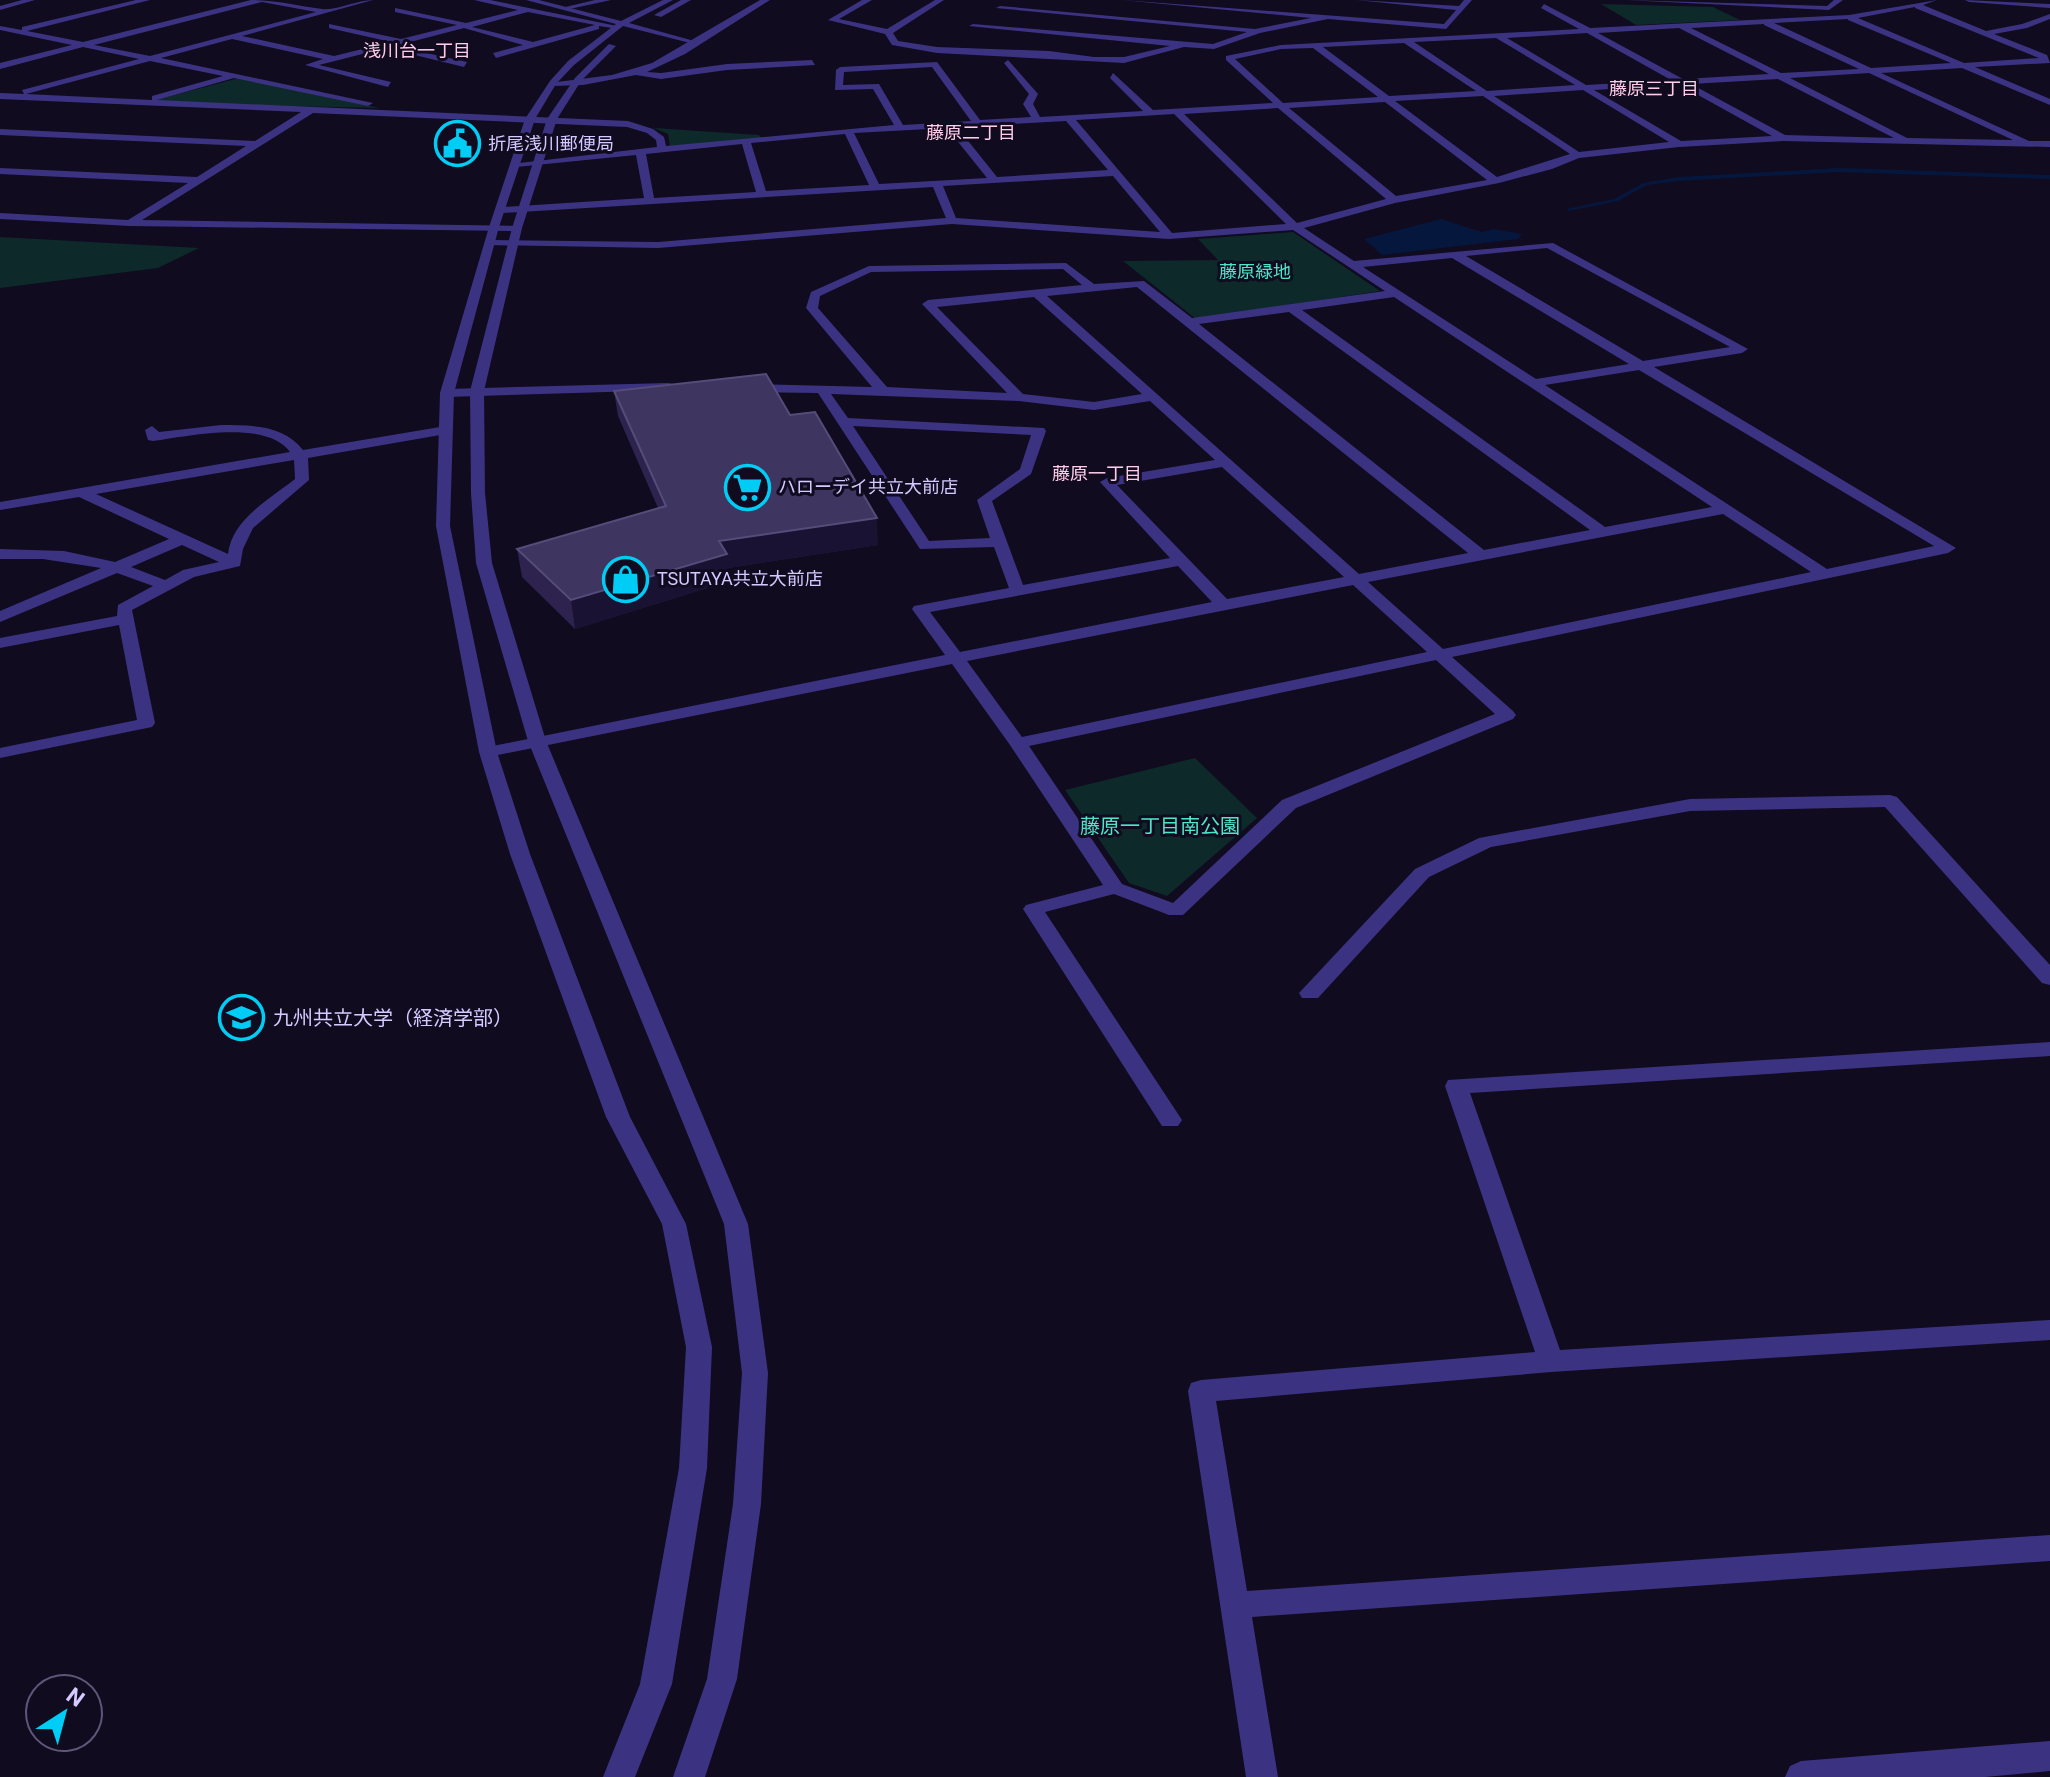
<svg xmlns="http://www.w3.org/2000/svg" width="2050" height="1777" font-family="Roboto,'Noto Sans JP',sans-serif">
<rect width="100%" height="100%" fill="#100b1f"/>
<path fill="#0e292a" d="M 1601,4 L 1713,7 L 1740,20 L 1636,25 Z
M 239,78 L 375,107 L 378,108 L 159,103 L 156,100 Z
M 654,128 L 759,135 L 761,138 L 670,147 L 668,134 Z
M 1293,232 L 1380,291 L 1196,319 L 1123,261 L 1218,260 L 1198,239 Z
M 0,237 L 199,248 L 158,268 L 0,288 Z
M 1195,758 L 1257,818 L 1167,896 L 1129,883 L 1065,790 Z"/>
<path fill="#06173e" d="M 1441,219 L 1482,232 L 1493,229 L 1522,234 L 1518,239 L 1382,255 L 1364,239 Z"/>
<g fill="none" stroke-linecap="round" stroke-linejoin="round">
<path fill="#06173e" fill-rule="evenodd" d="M 1838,168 L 2050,175 L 2050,179 L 1838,172 L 1678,181 L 1647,185 L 1618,201 L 1569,211 L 1566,209 L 1614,199 L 1643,183 L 1678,177 Z"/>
<path fill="#3b3381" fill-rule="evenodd" d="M 221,425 C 251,425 284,425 303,450 L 446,426 L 453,430 L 446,434 L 308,458 L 309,480 L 253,528 L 243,549 L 240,566 L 194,577 L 132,610 L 155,723 L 152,727 L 0,758 L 0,748 L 137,720 L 119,625 L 0,648 L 0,638 L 117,616 L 118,605 L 153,586 L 117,573 L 0,622 L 0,611 L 101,568 L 43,559 L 0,559 L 0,549 L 64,551 L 115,562 L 169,539 L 79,497 L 0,510 L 0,502 L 290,452 C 266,419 188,436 153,441 L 148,440 L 145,430 L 152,426 L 159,432 ZM 294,460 L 295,479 C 270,499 232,519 228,554 L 96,494 ZM 182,545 L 219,562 L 183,570 L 165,580 L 131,567 Z"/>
<path fill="#3b3381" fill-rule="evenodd" d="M 22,0 L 35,0 L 0,10 L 0,6 Z
M 136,0 L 150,0 L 27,31 L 83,42 L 251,0 C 276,0 298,6 322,9 C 337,11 356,0 373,0 L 242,36 L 334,56 L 391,42 L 329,28 L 329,24 L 401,39 L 457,25 L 395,12 L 395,8 L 466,23 L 518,10 L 474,0 L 490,0 L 622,27 L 618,29 L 599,26 L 599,29 L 496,58 L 493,53 L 523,45 L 464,28 L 395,46 L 467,62 L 464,67 L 386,48 L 319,65 L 391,82 L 388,87 L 305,65 L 323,59 L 232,39 L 161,58 L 373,103 L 368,106 L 234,78 L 157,100 L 628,121 L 653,129 L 664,137 L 666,146 L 894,125 L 873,89 L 835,90 L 836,70 L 840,67 L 937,62 L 980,120 L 1031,117 L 1023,104 L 1029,94 L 1004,63 L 1008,60 L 1038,94 L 1033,104 L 1040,117 L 1143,111 L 1110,78 L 1113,73 L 1153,110 L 1273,103 L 1226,60 L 1226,56 L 1281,45 L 1579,29 L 1541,8 L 1544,4 L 1590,28 L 1849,15 L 1937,0 L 1923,5 L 1986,31 L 2022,24 L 2050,14 L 2050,19 L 2027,28 L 1994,34 L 2047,55 L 2050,63 L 1975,67 L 2050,99 L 2050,105 L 1962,68 L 1881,73 L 2029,141 L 2050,141 L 2050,147 L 1783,141 L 1679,147 L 1579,158 L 1552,169 L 1499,183 L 1395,203 L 1304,228 L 1354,261 L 1553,243 L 1748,349 L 1742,353 L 1654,367 L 1956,548 L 1948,553 L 1452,657 L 1513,711 L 1516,715 L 1513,719 L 1296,808 L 1183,915 L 1169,915 L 1114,894 L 1045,912 L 1182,1120 L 1178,1126 L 1162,1126 L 1023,909 L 1026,905 L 1103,885 L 1010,745 L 952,664 L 488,757 L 479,752 L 488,747 L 945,655 L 912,609 L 914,606 L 1009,588 L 994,547 L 920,549 L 818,393 L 747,392 L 740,388 L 747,384 L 872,387 L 806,308 L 811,292 L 869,266 L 1066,263 L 1094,284 L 1144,281 L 1192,318 L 1385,291 L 1293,230 L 1169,239 L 952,224 L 658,248 L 487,245 L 485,243 L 491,240 L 658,242 L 946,218 L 933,187 L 503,213 L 498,210 L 503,207 L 644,198 L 636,155 L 516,167 L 511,164 L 657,147 L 656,140 L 647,133 L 627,127 L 313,113 L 142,220 L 521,226 L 521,230 L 517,231 L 130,226 L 0,219 L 0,213 L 128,220 L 188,183 L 0,174 L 0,168 L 197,177 L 246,146 L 0,135 L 0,129 L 255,141 L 301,112 L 0,99 L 0,93 L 24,94 L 22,90 L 139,59 L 83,47 L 0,69 L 0,63 L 72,45 L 0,30 L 0,26 L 22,30 L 22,27 ZM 262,2 L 316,12 L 150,56 L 94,45 ZM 1915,7 L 1915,8 L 2039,58 L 1964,63 L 1858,18 ZM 528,12 L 595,25 L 533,42 L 472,27 ZM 1848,19 L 1848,20 L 1951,63 L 1871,68 L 1774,23 ZM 1764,24 L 1764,25 L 1859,69 L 1781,73 L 1691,28 ZM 1679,28 L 1769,74 L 1683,79 L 1598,33 ZM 1587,33 L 1671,80 L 1586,85 L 1507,38 ZM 1496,38 L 1575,85 L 1487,91 L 1414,42 ZM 1404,43 L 1476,91 L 1389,96 L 1323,47 ZM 1313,48 L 1378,97 L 1283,103 L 1235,59 L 1281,49 ZM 150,61 L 223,76 L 152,96 L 152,100 L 26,94 ZM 932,67 L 971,121 L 903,125 L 879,84 L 843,85 L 844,72 ZM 1869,73 L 2013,140 L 1907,138 L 1790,78 ZM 1778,79 L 1894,138 L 1785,135 L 1691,84 ZM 1680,85 L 1772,136 L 1681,141 L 1594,90 ZM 1583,90 L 1669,142 L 1579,152 L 1494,96 ZM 1483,96 L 1570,154 L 1497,177 L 1395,101 ZM 1385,102 L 1487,180 L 1396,196 L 1289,108 ZM 1278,108 L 1386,199 L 1297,223 L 1184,114 ZM 1174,114 L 1286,224 L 1172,233 L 1076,120 ZM 1066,121 L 1108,170 L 997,177 L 957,127 ZM 947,128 L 987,178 L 879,184 L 854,133 ZM 845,134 L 869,185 L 766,191 L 751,143 ZM 742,144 L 756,192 L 654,198 L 646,154 ZM 1113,176 L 1160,232 L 956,218 L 943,186 ZM 1547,248 L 1730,347 L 1643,361 L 1466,256 ZM 1452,258 L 1629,364 L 1536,379 L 1363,267 ZM 1063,269 L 1082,285 L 928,300 L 922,304 L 1007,393 L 887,387 L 818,308 L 820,296 L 871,272 ZM 1137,287 L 1468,553 L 1359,574 L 1047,296 ZM 1034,297 L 1142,394 L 1094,402 L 1023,394 L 937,307 ZM 1394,297 L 1712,507 L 1605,527 L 1302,310 ZM 1289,312 L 1590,530 L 1484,550 L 1199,324 ZM 1639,370 L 1934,546 L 1827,569 L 1545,385 ZM 831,394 L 1019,401 L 1094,410 L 1150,401 L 1215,460 L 1107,478 L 1100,482 L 1170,558 L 1023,585 L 992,501 L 1031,474 L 1046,431 L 1044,428 L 848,418 ZM 853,426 L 1031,435 L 1020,469 L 977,500 L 990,538 L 929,541 ZM 1222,467 L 1344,577 L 1227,599 L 1117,485 ZM 1723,514 L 1811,572 L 1443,649 L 1368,582 ZM 1178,566 L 1212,602 L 960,652 L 930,612 ZM 1353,585 L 1427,652 L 1022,737 L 967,661 ZM 1436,660 L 1495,714 L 1282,800 L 1173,903 L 1122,884 L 1029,746 Z
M 595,0 L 611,0 L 565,10 L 561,8 Z
M 760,0 L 770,0 L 685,54 L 647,72 L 661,73 L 727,64 L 812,60 L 815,65 L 727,70 L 661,79 L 636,75 L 583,85 L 553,86 L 549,83 L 612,75 L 652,63 Z
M 862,0 L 872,0 L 839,19 L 887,29 L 935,0 L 944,0 L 893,33 L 898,41 L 937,47 L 1049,51 L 1094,57 L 1124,57 L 1170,46 L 969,26 L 973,24 L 1213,44 L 1247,32 L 996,8 L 1000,6 L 1255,29 L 1311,18 L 1121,0 L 1444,24 L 1456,10 L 1356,0 L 1459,6 L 1464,0 L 1472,0 L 1446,29 L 1328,19 L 1260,33 L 1214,49 L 1184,47 L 1124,63 L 937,53 L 892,45 L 885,34 L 828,20 Z
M 1624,0 L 1827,6 L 1834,0 L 1843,0 L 1829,10 Z
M 1965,0 L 2050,4 L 2050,8 L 1969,2 Z
M 668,383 L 673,384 L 673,390 L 447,397 L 440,393 L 447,389 Z
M 1890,795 L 1897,797 L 2050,965 L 2050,985 L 2042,983 L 1885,807 L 1690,811 L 1491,847 L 1429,877 L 1318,998 L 1302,998 L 1299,993 L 1415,869 L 1479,838 L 1690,799 Z
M 2050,1042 L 2050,1056 L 1470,1093 L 1560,1350 L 2050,1320 L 2050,1340 L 1551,1372 L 1216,1401 L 1247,1591 L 2050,1535 L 2050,1561 L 1252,1617 L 1278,1777 L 1246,1777 L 1188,1391 L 1191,1383 L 1201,1380 L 1535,1352 L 1445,1086 L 1448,1080 Z"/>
<path fill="#3b3381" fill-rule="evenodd" d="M 526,0 L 539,0 L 621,21 L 663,0 L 673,0 L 629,23 L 698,42 L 694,44 L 623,26 L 574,65 L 556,84 L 535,119 L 499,227 L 454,393 L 450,526 L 497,752 L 530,854 L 630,1117 L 686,1224 L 712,1347 L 707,1468 L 672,1684 L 635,1777 L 603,1777 L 640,1684 L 679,1468 L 686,1347 L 662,1224 L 606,1117 L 510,854 L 479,752 L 436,526 L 440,393 L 489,227 L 525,119 L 550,81 L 568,61 L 616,24 Z
M 681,0 L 691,0 L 661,17 L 654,15 Z
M 609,44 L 616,46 L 581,81 L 557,119 L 522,228 L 484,391 L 485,493 L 492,563 L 546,741 L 748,1224 L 768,1373 L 761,1504 L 737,1679 L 705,1777 L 673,1777 L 707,1679 L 733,1504 L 742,1373 L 724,1224 L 528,741 L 476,563 L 471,493 L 470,391 L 512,228 L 547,119 L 575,78 Z
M 2050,1741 L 2050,1771 L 1985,1777 L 1785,1777 L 1790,1766 L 1801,1761 Z"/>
</g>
<path fill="#2d234e" d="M 614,391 L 790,415 L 878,545 L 728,568 L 730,581 L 575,629 L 522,577 L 517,549 L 658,508 L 618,416 Z"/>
<path fill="#1a1233" d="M 877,518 L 878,545 L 728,568 L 730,581 L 575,629 L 571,600 L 719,541 Z"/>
<path fill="#3f3561" stroke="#564c7a" stroke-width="2" d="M 766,374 L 790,415 L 815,412 L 877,518 L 719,541 L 727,554 L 571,600 L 517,549 L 666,506 L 614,391 Z"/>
<defs>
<symbol id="civic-ring" viewBox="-11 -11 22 22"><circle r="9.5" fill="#100b1f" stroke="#00cdf5" stroke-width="1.5"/><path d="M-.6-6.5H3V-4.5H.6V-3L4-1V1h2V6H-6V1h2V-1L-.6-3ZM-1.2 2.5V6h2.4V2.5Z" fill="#00cdf5"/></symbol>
<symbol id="supermarket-ring" viewBox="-11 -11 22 22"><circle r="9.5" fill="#100b1f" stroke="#00cdf5" stroke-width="1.5"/><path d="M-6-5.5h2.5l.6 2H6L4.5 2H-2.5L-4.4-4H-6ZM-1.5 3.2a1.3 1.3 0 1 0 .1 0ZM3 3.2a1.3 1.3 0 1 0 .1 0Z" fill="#00cdf5"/></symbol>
<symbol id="shop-ring" viewBox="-11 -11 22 22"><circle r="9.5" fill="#100b1f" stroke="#00cdf5" stroke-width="1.5"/><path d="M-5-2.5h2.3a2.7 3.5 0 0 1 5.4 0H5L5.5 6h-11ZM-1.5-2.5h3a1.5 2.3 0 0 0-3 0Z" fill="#00cdf5"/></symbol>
<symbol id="university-ring" viewBox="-11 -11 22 22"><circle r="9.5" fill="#100b1f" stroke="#00cdf5" stroke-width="1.5"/><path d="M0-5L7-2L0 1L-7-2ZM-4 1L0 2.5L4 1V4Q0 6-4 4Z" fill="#00cdf5"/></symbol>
</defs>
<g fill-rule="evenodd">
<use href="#civic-ring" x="432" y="118" width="51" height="51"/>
<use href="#supermarket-ring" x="722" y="462" width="51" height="51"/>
<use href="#shop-ring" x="600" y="554" width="51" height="51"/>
<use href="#university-ring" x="216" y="992" width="51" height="51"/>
</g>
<g text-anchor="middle" stroke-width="6" stroke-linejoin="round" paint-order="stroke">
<g font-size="18" fill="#ffcce9" stroke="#100b1f">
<text x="417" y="57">浅川台一丁目</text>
<text x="1654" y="95">藤原三丁目</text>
<text x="971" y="139">藤原二丁目</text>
<text x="1097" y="480">藤原一丁目</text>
</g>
<g font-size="18" fill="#d3caff" stroke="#100b1f" text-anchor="start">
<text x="488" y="150">折尾浅川郵便局</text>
<text x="778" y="493">ハローデイ共立大前店</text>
<text x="657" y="585">TSUTAYA共立大前店</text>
</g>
<g font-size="18" fill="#4fe5c9" stroke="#100b1f">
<text x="1255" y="278">藤原緑地</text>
</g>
<g font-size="20" fill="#4fe5c9" stroke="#100b1f">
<text x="1160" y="833">藤原一丁目南公園</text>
</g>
<g font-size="20" fill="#d3caff" stroke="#100b1f" text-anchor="start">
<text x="273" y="1025">九州共立大学（経済学部）</text>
</g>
</g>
<g transform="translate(64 1713) rotate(36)"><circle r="38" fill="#100b1f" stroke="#5e5779" stroke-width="2"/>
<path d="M0-6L14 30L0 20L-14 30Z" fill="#00cdf5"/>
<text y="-12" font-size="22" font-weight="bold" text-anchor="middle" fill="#d3caff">N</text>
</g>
</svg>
